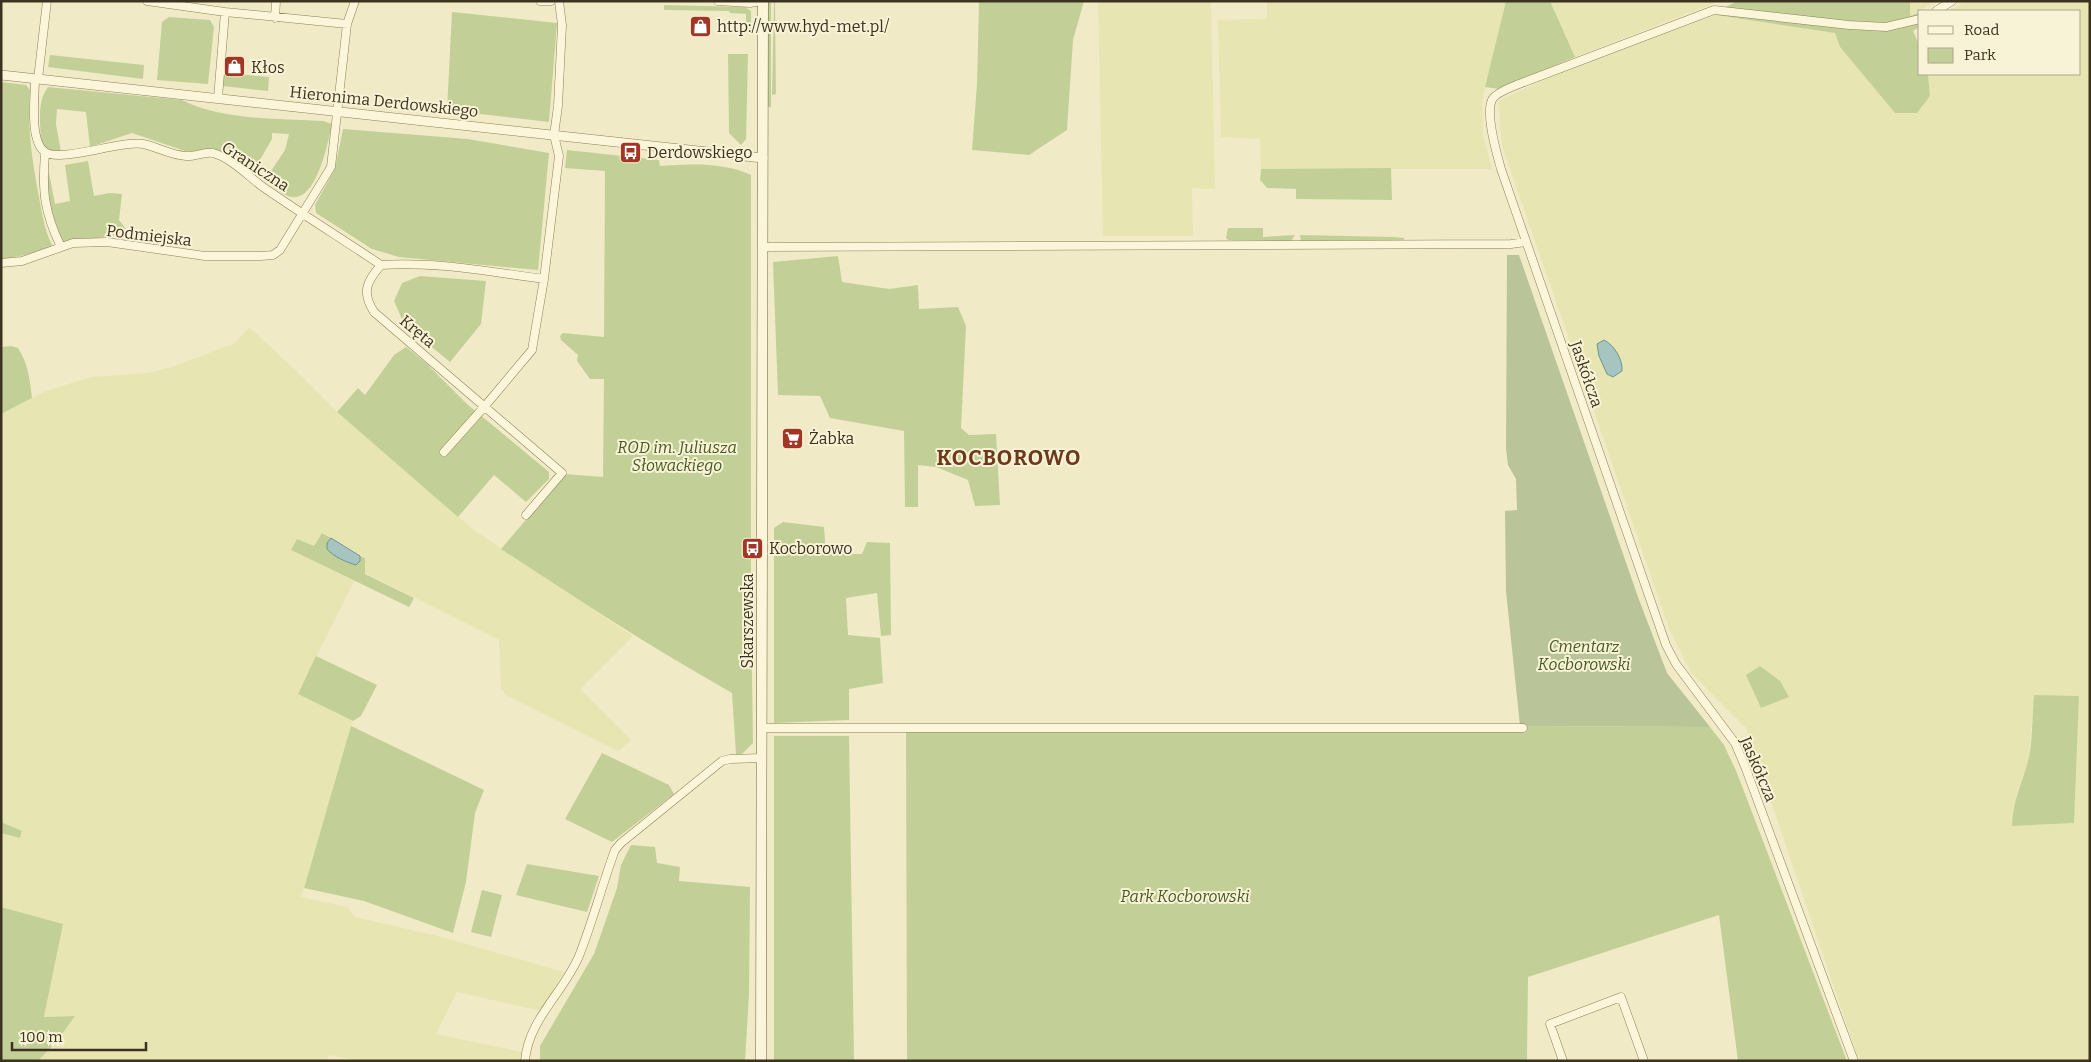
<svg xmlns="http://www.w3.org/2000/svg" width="2091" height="1062" font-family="Bitter,serif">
<rect width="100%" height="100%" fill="#f1eac6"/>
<path fill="#e7e6b3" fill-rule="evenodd" d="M 1098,1 L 1211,1 L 1215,189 L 1192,188 L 1193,236 L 1103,236 Z
M 1267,1 L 1506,1 L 1482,101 L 1483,135 L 1492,169 L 1261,169 L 1260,139 L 1221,137 L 1218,20 L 1267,19 Z
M 1550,1 L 1720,1 L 1575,57 Z
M 1910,1 L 1937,1 L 1910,16 Z
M 1965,1 L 2090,1 L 2090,1061 L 1859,1061 L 1746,728 L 1691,673 L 1670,631 L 1502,146 L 1498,101 L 1578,64 L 1716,15 L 1835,33 L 1840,47 L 1895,113 L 1930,96 L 1928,74 L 2080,74 L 2080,11 L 1949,11 ZM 2034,695 L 2073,823 L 2012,826 L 2013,809 L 2017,791 L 2028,764 Z
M 249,327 L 293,368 L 337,412 L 474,530 L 633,636 L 580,689 L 631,740 L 618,751 L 506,695 L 501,689 L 499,640 L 365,573 L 365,558 L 323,533 L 314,546 L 291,550 L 354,581 L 298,693 L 353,721 L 301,897 L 347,907 L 355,917 L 442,937 L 564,972 L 541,1011 L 457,992 L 436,1034 L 522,1052 L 522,1061 L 362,1061 L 329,1055 L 326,1061 L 38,1061 L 57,1041 L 74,1016 L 44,1017 L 63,924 L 1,907 L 1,833 L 19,838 L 22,832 L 1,822 L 1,414 L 46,391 L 91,377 L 148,373 L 172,367 L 235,343 Z"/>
<path fill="#c2d098" d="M 768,1 L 771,1 L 771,107 L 768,107 Z
M 774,1 L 775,1 L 776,94 L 772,95 Z
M 979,1 L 1084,1 L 1073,40 L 1067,130 L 1029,155 L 972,150 L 977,84 Z
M 1506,1 L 1550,1 L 1575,57 L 1500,89 L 1485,87 Z
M 1738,1 L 1910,1 L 1910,16 L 1920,12 L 1920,17 L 1887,23 L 1833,21 L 1725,7 Z
M 664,5 L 745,7 L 751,11 L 751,31 L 746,30 L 746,14 L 730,13 L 729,11 L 664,10 Z
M 452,12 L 557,23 L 549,122 L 447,110 Z
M 1735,14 L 1834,27 L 1920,21 L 1920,27 L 1913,31 L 1920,47 L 1920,74 L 1928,74 L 1930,96 L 1917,113 L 1895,113 L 1840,47 L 1835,33 L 1716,15 Z
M 169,17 L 210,20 L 214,27 L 208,84 L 157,80 L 162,22 Z
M 728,54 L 748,54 L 746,139 L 741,145 L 729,133 Z
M 50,55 L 144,65 L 143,79 L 48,67 Z
M 224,73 L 269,77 L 268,91 L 223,86 Z
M 1,82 L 26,85 L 30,90 C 27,126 32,161 39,197 C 42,213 44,229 52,245 L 48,250 L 1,260 Z
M 48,87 L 182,100 C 224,121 278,118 323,121 L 332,124 C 328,142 316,207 288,196 C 280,193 272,185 265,180 L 285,150 L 289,134 L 272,133 L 272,139 L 253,172 L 217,151 L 185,151 L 132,133 L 90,147 L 86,112 L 57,109 L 56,124 L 61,152 L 47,151 L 41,145 C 41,127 36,102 48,87 Z
M 343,129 L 468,139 L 549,153 L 538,270 L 399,257 L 372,249 L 316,213 L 315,205 L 335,169 Z
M 567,150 L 659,160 L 660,166 C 690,164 723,162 751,175 L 751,606 L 753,743 L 742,754 L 736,754 L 732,693 C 652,648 577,599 501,549 L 565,474 L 603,477 L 604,379 L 590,379 L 577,361 L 578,355 L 561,340 L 560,336 L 563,333 L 604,337 L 605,171 L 565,168 Z
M 88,161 L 94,196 L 110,193 L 122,194 L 119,220 L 126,229 L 116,235 L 66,243 C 49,236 45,189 49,173 L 55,204 L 70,201 L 65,165 Z
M 1391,168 L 1392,200 L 1296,199 L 1296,189 L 1267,188 L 1260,180 L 1261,169 Z
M 1228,228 L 1263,228 L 1263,237 L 1295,235 L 1291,241 L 1228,240 L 1226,238 Z
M 1300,235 L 1394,237 L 1405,238 L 1402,241 L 1301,241 Z
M 838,256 L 842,282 L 889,289 L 918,285 L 919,309 L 958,307 L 966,326 L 961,428 L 969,435 L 996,434 L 1000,505 L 975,506 L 968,480 L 936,467 L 918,465 L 918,507 L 905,507 L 904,431 L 830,418 L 820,396 L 778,395 L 773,262 Z
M 420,276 L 486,281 L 481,324 L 450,362 L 404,324 L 394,301 L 402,283 Z
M 11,346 L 18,348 C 28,363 30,381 32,398 L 1,414 L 1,347 Z
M 406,347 L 427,364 L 467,404 L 549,472 L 549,479 L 526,502 L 494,475 L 458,517 L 337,412 L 358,388 L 365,395 L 394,355 Z
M 783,522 L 824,527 L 826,554 L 862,554 L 867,542 L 890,543 L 891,635 L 881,636 L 877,593 L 846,598 L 848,635 L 880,638 L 883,683 L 849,689 L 849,720 L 774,723 L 774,528 Z
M 322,533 L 331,538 L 327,543 L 332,554 L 356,565 L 360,561 L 360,556 L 365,558 L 365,574 L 414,598 L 409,607 L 291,550 L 297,539 L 314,546 Z
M 316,656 L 377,685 L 361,716 L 353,721 L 298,694 Z
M 1760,666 L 1780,681 L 1789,697 L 1761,708 L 1746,675 Z
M 2034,695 L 2079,696 L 2074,823 L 2012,826 C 2013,801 2020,788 2027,765 C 2033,746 2032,715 2034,695 Z
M 351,726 L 484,790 L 475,813 L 466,882 L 453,933 L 364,901 L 304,888 Z
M 1520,726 L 1710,727 L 1724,745 L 1737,773 L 1847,1061 L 1738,1061 L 1719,915 L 1528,977 L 1527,1061 L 907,1061 L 906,732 Z
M 774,736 L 849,736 L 854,1061 L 774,1061 Z
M 602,753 L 669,785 L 674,794 L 612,842 L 565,819 Z
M 1,822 L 22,831 L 20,838 L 1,833 Z
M 631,845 L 655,847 L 657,863 L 680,867 L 679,881 L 750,887 L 749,995 L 745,1061 L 540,1061 L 540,1046 L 594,954 L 617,888 L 621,865 Z
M 527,864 L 599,876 L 587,912 L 516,895 Z
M 482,890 L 502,895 L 491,937 L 471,932 Z
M 1,907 L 63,924 L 44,1017 L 75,1016 L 57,1041 L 38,1061 L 1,1061 Z"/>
<path fill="#b9c598" d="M 1507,255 L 1519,255 L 1638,597 L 1667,673 L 1710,727 L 1520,726 L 1506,591 L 1505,511 L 1517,510 L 1516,479 L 1508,465 L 1506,448 Z"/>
<path fill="#a7c5c0" stroke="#6d9490" d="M 1604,340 C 1614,345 1623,359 1622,371 L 1613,377 L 1607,374 L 1599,356 L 1597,344 Z
M 331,538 L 360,556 L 360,561 L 356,565 C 346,562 334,557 327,549 L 327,543 Z"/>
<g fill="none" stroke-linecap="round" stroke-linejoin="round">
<defs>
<path id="minor" d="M 147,1 L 225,12 L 347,24
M 540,1 L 551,1
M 718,1 L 750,3 L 762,1
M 1936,11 L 1952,1
M 275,18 L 276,1
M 35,79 C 35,96 29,141 45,152 C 60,163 122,140 143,144 C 158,147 170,155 186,156 C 195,157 205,151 213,153 C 231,158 248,176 263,187 C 302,214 342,239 381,265
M 38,79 L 47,1
M 218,98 L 225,12
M 45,153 C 42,191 44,212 61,247
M 763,247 L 1511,244 L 1526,242
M 1,263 L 22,261 L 73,243 L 107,242 L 205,256 L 261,256 L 273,255 L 280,250 L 331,167 L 347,24 L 355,1
M 444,452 L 485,406 L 532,350 L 544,279 L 559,156 L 554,135 L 558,106 L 562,25 L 559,1
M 526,515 L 562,473 L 374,312 C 361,292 367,281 381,265 C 435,261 490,272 544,279
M 762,728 L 1523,728
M 525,1061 C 528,1020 564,992 579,956 C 593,921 602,885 615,850 L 621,843 L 722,761 L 730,759 L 762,758
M 1563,1061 L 1550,1024 L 1621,997 L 1644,1061
M 1854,1061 L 1746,769 L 1735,743 L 1676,664 L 1666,645 L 1501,169 C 1497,154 1485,115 1492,100 C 1495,93 1512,87 1519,84 L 1714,10 L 1849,25 L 1886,27 L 1920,19"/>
<path id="tertiary" d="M 1,75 L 763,158"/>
<path id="secondary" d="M 761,1061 L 763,1"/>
</defs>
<use href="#minor" stroke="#8e7d5a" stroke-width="9"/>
<use href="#tertiary" stroke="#8e7d5a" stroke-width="10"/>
<use href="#secondary" stroke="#705e3d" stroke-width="11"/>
<use href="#minor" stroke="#fbf6da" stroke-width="8"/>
<use href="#tertiary" stroke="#fbf6da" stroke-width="9"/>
<use href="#secondary" stroke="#fbf6da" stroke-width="10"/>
</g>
<defs>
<symbol id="shop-square" viewBox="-11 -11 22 22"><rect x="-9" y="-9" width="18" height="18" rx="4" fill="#a13626" stroke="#f8f3d6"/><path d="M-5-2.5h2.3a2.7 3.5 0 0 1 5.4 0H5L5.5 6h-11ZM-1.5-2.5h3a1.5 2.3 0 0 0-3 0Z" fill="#fff"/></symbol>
<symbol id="bus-square" viewBox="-11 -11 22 22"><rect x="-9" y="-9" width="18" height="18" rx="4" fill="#a13626" stroke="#f8f3d6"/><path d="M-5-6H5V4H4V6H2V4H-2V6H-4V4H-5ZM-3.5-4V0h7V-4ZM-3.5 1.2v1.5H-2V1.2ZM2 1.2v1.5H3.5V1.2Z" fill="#fff"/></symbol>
<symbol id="supermarket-square" viewBox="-11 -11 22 22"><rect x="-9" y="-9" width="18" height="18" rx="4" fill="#a13626" stroke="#f8f3d6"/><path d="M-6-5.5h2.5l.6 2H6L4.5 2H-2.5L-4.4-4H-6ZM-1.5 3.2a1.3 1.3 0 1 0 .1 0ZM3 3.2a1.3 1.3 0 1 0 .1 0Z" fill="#fff"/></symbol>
</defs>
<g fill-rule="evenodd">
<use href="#shop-square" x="688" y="14" width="25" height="25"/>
<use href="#shop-square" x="222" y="54" width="25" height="25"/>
<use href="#bus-square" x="618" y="140" width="25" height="25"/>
<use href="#supermarket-square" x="780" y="426" width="25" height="25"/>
<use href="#bus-square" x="740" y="536" width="25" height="25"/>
</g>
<g text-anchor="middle" stroke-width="4" stroke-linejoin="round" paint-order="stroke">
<g font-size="16" fill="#3d321f" stroke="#f8f3d6" text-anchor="start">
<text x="717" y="32">http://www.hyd-met.pl/</text>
<text x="251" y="73">Kłos</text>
<text x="647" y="158">Derdowskiego</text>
<text x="809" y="444">Żabka</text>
<text x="769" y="554">Kocborowo</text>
</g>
<g font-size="16" fill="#3d321f" stroke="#f8f3d6">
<text transform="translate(384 101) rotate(6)" y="6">Hieronima Derdowskiego</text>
<text transform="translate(256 166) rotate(33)" y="6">Graniczna</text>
<text transform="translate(149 235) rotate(7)" y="6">Podmiejska</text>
<text transform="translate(418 331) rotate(40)" y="6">Kręta</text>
<text transform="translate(1587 374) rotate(71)" y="6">Jaskółcza</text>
<text transform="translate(747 621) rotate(-90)" y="6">Skarszewska</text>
<text transform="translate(1759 769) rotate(67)" y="6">Jaskółcza</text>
</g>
<g font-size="16" font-style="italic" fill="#465b24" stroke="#f8f3d6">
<text x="677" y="453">ROD im. Juliusza<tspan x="677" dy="18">Słowackiego</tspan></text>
<text x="1584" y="652">Cmentarz<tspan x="1584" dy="18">Kocborowski</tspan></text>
<text x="1185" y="902">Park Kocborowski</text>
</g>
<g font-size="21" font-weight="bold" letter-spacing="1" fill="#6d381b" stroke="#f8f3d6">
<text x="1009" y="465">KOCBOROWO</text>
</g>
</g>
<rect width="2091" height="1062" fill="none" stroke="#3d321f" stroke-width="5"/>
<rect x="1918" y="10" width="162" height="65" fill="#f8f3d6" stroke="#ada68d"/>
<rect x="1928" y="26" width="25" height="8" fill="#fbf6da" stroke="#ada68d"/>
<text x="1964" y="35" font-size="15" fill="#3d321f">Road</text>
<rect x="1928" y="48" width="25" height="15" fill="#c2d098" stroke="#ada68d"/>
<text x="1964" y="60" font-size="15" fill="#3d321f">Park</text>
<path d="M12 1042v8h134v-8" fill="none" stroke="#3d321f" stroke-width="2.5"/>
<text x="20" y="1042" font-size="15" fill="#3d321f" stroke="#f8f3d6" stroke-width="4" paint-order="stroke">100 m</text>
</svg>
